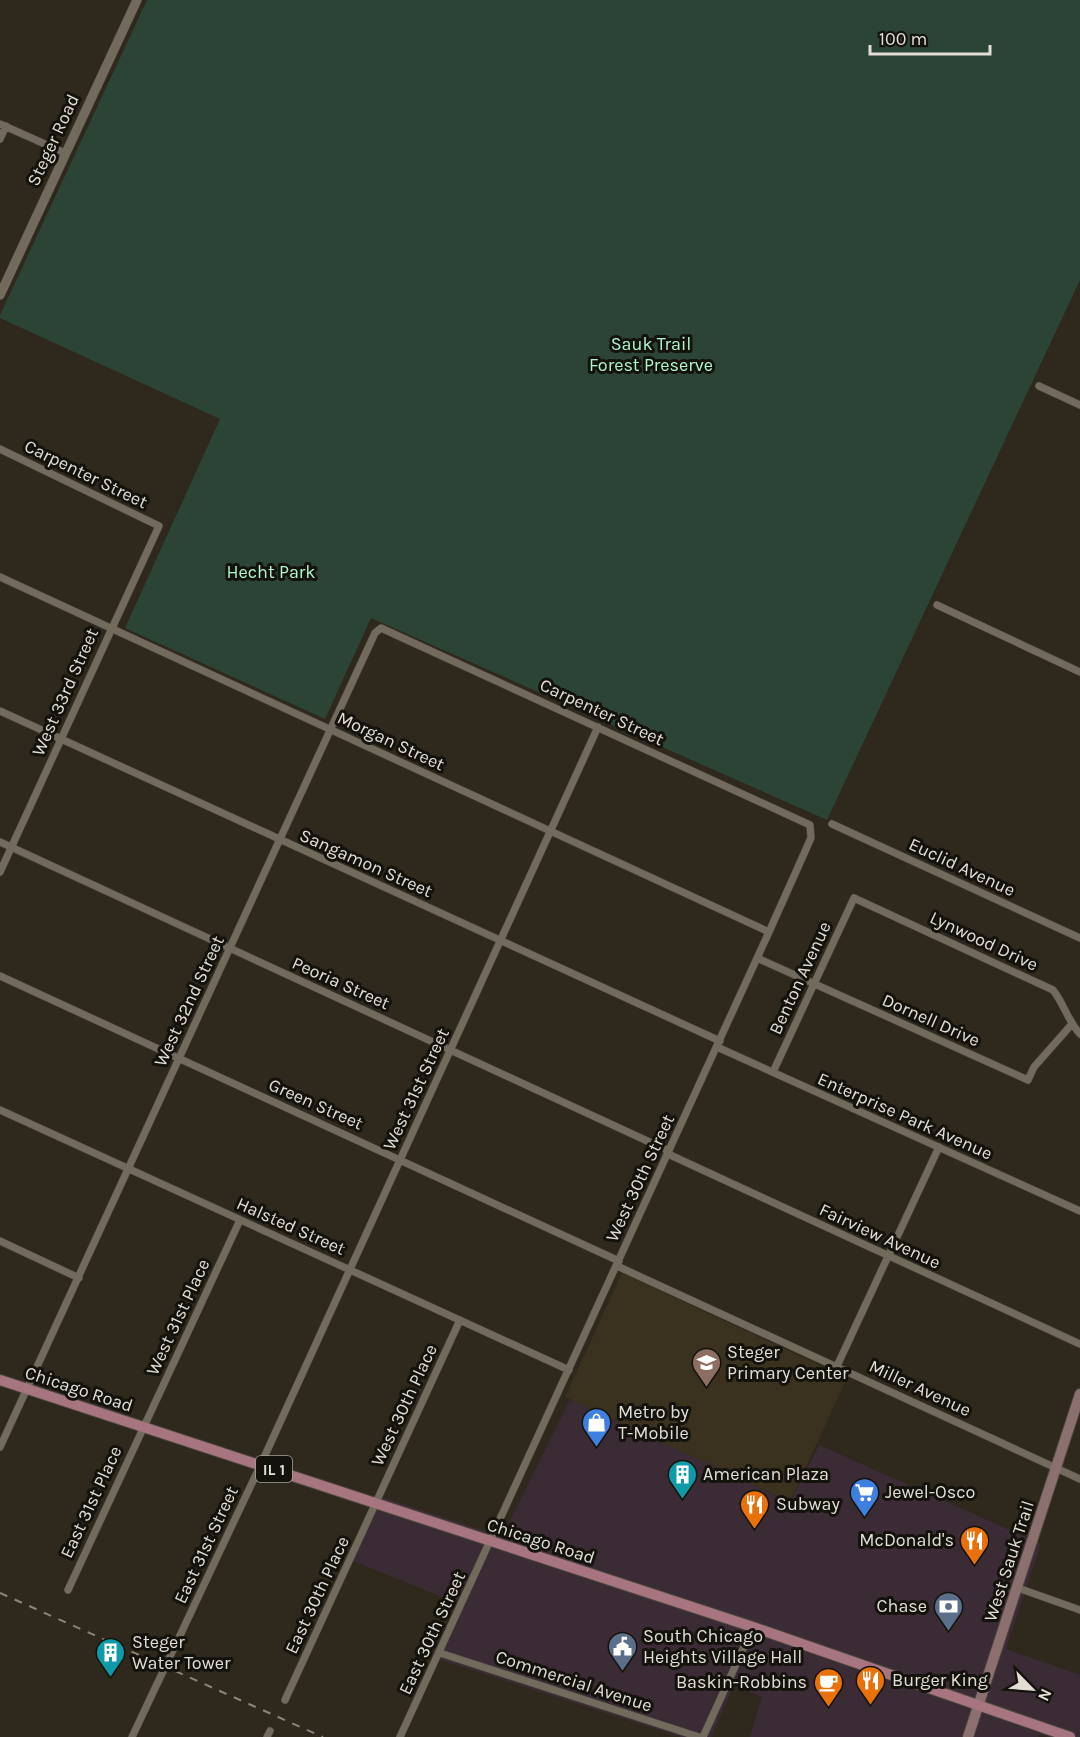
<svg xmlns="http://www.w3.org/2000/svg" width="1080" height="1737" font-family="Karla,sans-serif">
<rect width="100%" height="100%" fill="#2f281c"/>
<path fill="#3b2b35" d="M 570,1399 L 790,1502 L 819,1445 L 1041,1544 L 1006,1649 L 1080,1675 L 1080,1737 L 1048,1737 L 1040,1734 L 1038,1737 L 750,1737 L 762,1697 L 734,1685 L 711,1737 L 681,1737 L 431,1657 L 457,1603 L 346,1558 L 376,1495 L 488,1532 L 512,1536 L 507,1527 Z"/>
<path fill="#3a311f" d="M 622,1273 L 847,1378 L 790,1502 L 565,1397 Z"/>
<path fill="#2c4436" d="M 147,0 L 1080,0 L 1080,280 L 827,820 L 371,618 L 325,719 L 125,628 L 220,419 L 0,318 L 0,315 Z"/>
<g fill="none" stroke-linecap="round" stroke-linejoin="round">
<defs>
<path id="minor" d="M 0,124 L 65,153
M 0,139 L 6,126
M 1039,386 L 1080,405
M 0,449 L 159,526 L 0,872
M 0,577 L 769,932
M 937,605 L 1080,672
M 0,711 L 720,1041
M 832,824 L 1080,938
M 0,842 L 669,1151
M 757,958 L 1028,1080 L 1034,1067 L 1072,1024
M 0,976 L 619,1261
M 717,1047 L 1080,1211
M 773,1072 L 854,898 L 1053,990 C 1064,1004 1068,1021 1080,1034
M 0,1110 L 569,1370
M 668,1154 L 1080,1344
M 0,1241 L 79,1278
M 617,1266 L 1080,1479
M 837,1366 L 939,1147
M 0,1447 L 356,674 L 375,633 L 381,628 L 810,825 L 811,838 L 769,932 L 400,1737
M 1018,1588 L 1080,1610
M 68,1590 L 240,1220
M 440,1653 L 699,1737
M 285,1700 L 460,1320
M 132,1737 L 261,1464 L 598,727
M 267,1737 L 270,1731
M 703,1737 L 753,1627"/>
<path id="tertiary" d="M 0,295 L 137,0"/>
<path id="secondary" d="M 968,1737 L 1080,1394"/>
<path id="primary" d="M 0,1380 L 753,1627 L 1070,1737"/>
</defs>
<use href="#minor" stroke="#4c463c" stroke-width="8"/>
<use href="#tertiary" stroke="#4c463c" stroke-width="10"/>
<use href="#secondary" stroke="#4c463c" stroke-width="12"/>
<use href="#primary" stroke="#4c463c" stroke-width="12"/>
<use href="#minor" stroke="#726b5d" stroke-width="7"/>
<use href="#tertiary" stroke="#726b5d" stroke-width="9"/>
<use href="#secondary" stroke="#8c706f" stroke-width="10"/>
<use href="#primary" stroke="#a67580" stroke-width="10"/>
<path stroke="#8a857b" stroke-width="2" stroke-dasharray="8 8" stroke-linecap="butt" d="M 0,1593 L 323,1737"/>
</g>
<defs>
<symbol id="school-pin" viewBox="-11 -11 22 30"><path d="M0 17L-7.5 6A9.5 9.5 0 1 1 7.5 6Z" fill="#8d6e63" stroke="#14120c"/><path d="M0-5L7-2L0 1L-7-2ZM-4 1L0 2.5L4 1V4Q0 6-4 4Z" fill="#fff"/></symbol>
<symbol id="shop-pin" viewBox="-11 -11 22 30"><path d="M0 17L-7.5 6A9.5 9.5 0 1 1 7.5 6Z" fill="#3f7fe0" stroke="#14120c"/><path d="M-5-2.5h2.3a2.7 3.5 0 0 1 5.4 0H5L5.5 6h-11ZM-1.5-2.5h3a1.5 2.3 0 0 0-3 0Z" fill="#fff"/></symbol>
<symbol id="building-pin" viewBox="-11 -11 22 30"><path d="M0 17L-7.5 6A9.5 9.5 0 1 1 7.5 6Z" fill="#0f9aa8" stroke="#14120c"/><path d="M-4-6H4V6H1V3H-1V6H-4ZM-2.5-4.3h1.7v1.8h-1.7ZM.8-4.3h1.7v1.8H.8ZM-2.5-1h1.7V.8h-1.7ZM.8-1h1.7V.8H.8Z" fill="#fff"/></symbol>
<symbol id="supermarket-pin" viewBox="-11 -11 22 30"><path d="M0 17L-7.5 6A9.5 9.5 0 1 1 7.5 6Z" fill="#3f7fe0" stroke="#14120c"/><path d="M-6-5.5h2.5l.6 2H6L4.5 2H-2.5L-4.4-4H-6ZM-1.5 3.2a1.3 1.3 0 1 0 .1 0ZM3 3.2a1.3 1.3 0 1 0 .1 0Z" fill="#fff"/></symbol>
<symbol id="restaurant-pin" viewBox="-11 -11 22 30"><path d="M0 17L-7.5 6A9.5 9.5 0 1 1 7.5 6Z" fill="#e8710a" stroke="#14120c"/><path d="M-5-6h1v4h1v-4h1v4h1v-4h1v5L-1.5 .5V6h-2V.5L-5-1ZM5-6V6H3V1.5H1.5Q1.5-4 5-6Z" fill="#fff"/></symbol>
<symbol id="bank-pin" viewBox="-11 -11 22 30"><path d="M0 17L-7.5 6A9.5 9.5 0 1 1 7.5 6Z" fill="#5c6f8a" stroke="#14120c"/><path d="M-6-4H6V4H-6ZM0-2.3a2.3 2.3 0 1 0 0 4.6a2.3 2.3 0 1 0 0-4.6Z" fill="#fff"/></symbol>
<symbol id="civic-pin" viewBox="-11 -11 22 30"><path d="M0 17L-7.5 6A9.5 9.5 0 1 1 7.5 6Z" fill="#5c6f8a" stroke="#14120c"/><path d="M-.6-6.5H3V-4.5H.6V-3L4-1V1h2V6H-6V1h2V-1L-.6-3ZM-1.2 2.5V6h2.4V2.5Z" fill="#fff"/></symbol>
<symbol id="cafe-pin" viewBox="-11 -11 22 30"><path d="M0 17L-7.5 6A9.5 9.5 0 1 1 7.5 6Z" fill="#e8710a" stroke="#14120c"/><path d="M-5.5-4.5H6V0H3Q3 3.5 0 3.5H-2.5Q-5.5 3.5-5.5 0ZM3-3.2v2h1.7v-2ZM-6 4.5H4V6H-6Z" fill="#fff"/></symbol>
</defs>
<g fill-rule="evenodd">
<use href="#school-pin" x="690" y="1346" width="33" height="45"/>
<use href="#shop-pin" x="580" y="1406" width="33" height="45"/>
<use href="#building-pin" x="666" y="1458" width="33" height="45"/>
<use href="#supermarket-pin" x="848" y="1476" width="33" height="45"/>
<use href="#restaurant-pin" x="738" y="1488" width="33" height="45"/>
<use href="#restaurant-pin" x="958" y="1524" width="33" height="45"/>
<use href="#bank-pin" x="932" y="1590" width="33" height="45"/>
<use href="#civic-pin" x="606" y="1630" width="33" height="45"/>
<use href="#building-pin" x="94" y="1636" width="33" height="45"/>
<use href="#restaurant-pin" x="854" y="1664" width="33" height="45"/>
<use href="#cafe-pin" x="812" y="1666" width="33" height="45"/>
</g>
<g text-anchor="middle" stroke-width="6" stroke-linejoin="round" paint-order="stroke">
<rect fill="#14120c" stroke="#a4a199" stroke-width="1.5" x="256" y="1456" width="36" height="26" rx="4.5"/>
<g font-size="16" font-weight="bold" fill="#e2ded6">
<text x="274" y="1475">IL 1</text>
</g>
<g font-size="18" fill="#e2ded6" stroke="#14120c">
<text transform="translate(53 140) rotate(-65)" y="6">Steger Road</text>
<text transform="translate(86 474) rotate(26)" y="6">Carpenter Street</text>
<text transform="translate(65 692) rotate(-66)" y="6">West 33rd Street</text>
<text transform="translate(602 712) rotate(25)" y="6">Carpenter Street</text>
<text transform="translate(391 741) rotate(25)" y="6">Morgan Street</text>
<text transform="translate(366 863) rotate(24)" y="6">Sangamon Street</text>
<text transform="translate(962 867) rotate(25)" y="6">Euclid Avenue</text>
<text transform="translate(984 941) rotate(25)" y="6">Lynwood Drive</text>
<text transform="translate(800 978) rotate(-65)" y="6">Benton Avenue</text>
<text transform="translate(341 983) rotate(24)" y="6">Peoria Street</text>
<text transform="translate(189 1001) rotate(-65)" y="6">West 32nd Street</text>
<text transform="translate(931 1020) rotate(24)" y="6">Dornell Drive</text>
<text transform="translate(416 1089) rotate(-65)" y="6">West 31st Street</text>
<text transform="translate(316 1104) rotate(24)" y="6">Green Street</text>
<text transform="translate(905 1116) rotate(24)" y="6">Enterprise Park Avenue</text>
<text transform="translate(640 1178) rotate(-65)" y="6">West 30th Street</text>
<text transform="translate(291 1226) rotate(24)" y="6">Halsted Street</text>
<text transform="translate(880 1236) rotate(25)" y="6">Fairview Avenue</text>
<text transform="translate(178 1317) rotate(-65)" y="6">West 31st Place</text>
<text transform="translate(920 1388) rotate(25)" y="6">Miller Avenue</text>
<text transform="translate(79 1389) rotate(18)" y="6">Chicago Road</text>
<text transform="translate(404 1405) rotate(-65)" y="6">West 30th Place</text>
<text transform="translate(91 1502) rotate(-65)" y="6">East 31st Place</text>
<text transform="translate(541 1541) rotate(18)" y="6">Chicago Road</text>
<text transform="translate(206 1545) rotate(-65)" y="6">East 31st Street</text>
<text transform="translate(1009 1561) rotate(-72)" y="6">West Sauk Trail</text>
<text transform="translate(317 1595) rotate(-65)" y="6">East 30th Place</text>
<text transform="translate(432 1633) rotate(-65)" y="6">East 30th Street</text>
<text transform="translate(574 1681) rotate(18)" y="6">Commercial Avenue</text>
</g>
<g font-size="18" fill="#aef5cb" stroke="#14120c">
<text x="651" y="350">Sauk Trail<tspan x="651" dy="21">Forest Preserve</tspan></text>
<text x="271" y="578">Hecht Park</text>
</g>
<g font-size="18" fill="#e2ded6" stroke="#14120c" text-anchor="start">
<text x="727" y="1358">Steger<tspan x="727" dy="21">Primary Center</tspan></text>
<text x="618" y="1418">Metro by<tspan x="618" dy="21">T-Mobile</tspan></text>
<text x="703" y="1480">American Plaza</text>
<text x="885" y="1498">Jewel-Osco</text>
<text x="776" y="1510">Subway</text>
<text x="954" y="1546" text-anchor="end">McDonald's</text>
<text x="927" y="1612" text-anchor="end">Chase</text>
<text x="643" y="1642">South Chicago<tspan x="643" dy="21">Heights Village Hall</tspan></text>
<text x="132" y="1648">Steger<tspan x="132" dy="21">Water Tower</tspan></text>
<text x="892" y="1686">Burger King</text>
<text x="807" y="1688" text-anchor="end">Baskin-Robbins</text>
</g>
</g>
<g transform="translate(1032 1689) rotate(115)" stroke="#14120c" stroke-width="4.5" paint-order="stroke">
<path d="M0-4.5L10 22L0 15L-10 22Z" fill="#e2ded6"/>
<text y="-9" font-size="16" font-weight="bold" text-anchor="middle" fill="#e2ded6">N</text>
</g>
<path d="M870 45v9h120v-9" fill="none" stroke="#e2ded6" stroke-width="3"/>
<text x="879" y="45" font-size="18" fill="#e2ded6" stroke="#14120c" stroke-width="4.5" paint-order="stroke">100 m</text>
</svg>
